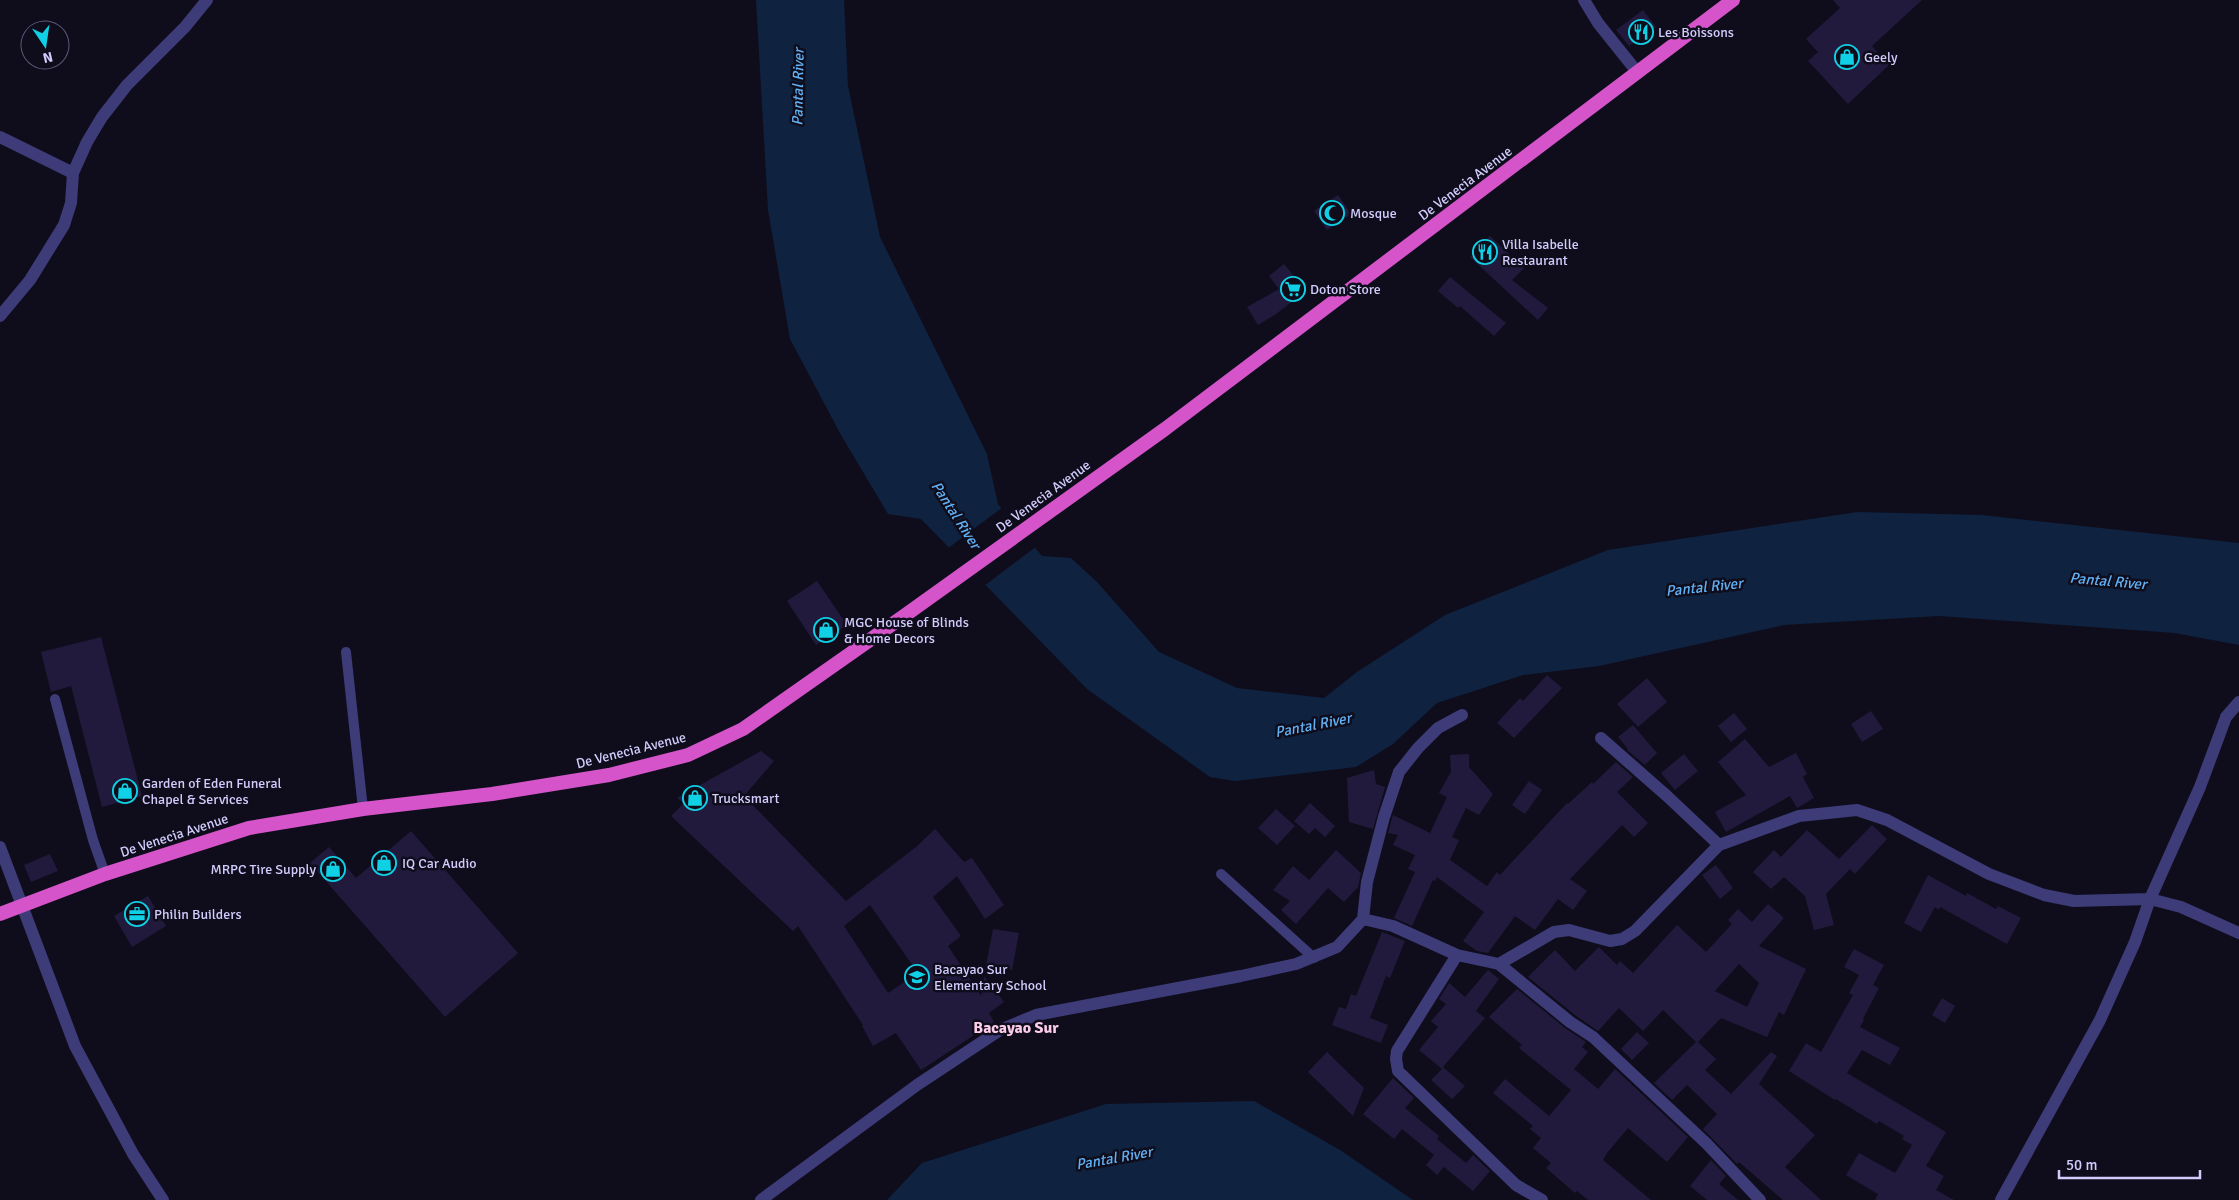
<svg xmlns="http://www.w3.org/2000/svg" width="2239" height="1200" font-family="Signika,sans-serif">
<rect width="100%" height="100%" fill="#0f0d1c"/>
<path fill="#0f223f" d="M 756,0 L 844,0 L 848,86 L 880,237 L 987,454 L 998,504 L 1042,556 L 1071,558 L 1097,582 L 1159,652 L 1237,688 L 1324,698 L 1357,672 L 1445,615 L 1608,550 L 1857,512 L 1982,515 L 2239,543 L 2239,645 L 2175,633 L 1939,616 L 1784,625 L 1599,666 L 1523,675 L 1437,703 L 1393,744 L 1356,767 L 1235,781 L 1210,777 L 1087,689 L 921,519 L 888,514 L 841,435 L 790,339 L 768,210 Z
M 1254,1101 L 1340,1150 L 1413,1200 L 887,1200 L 922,1163 L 1106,1104 Z"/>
<path fill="#0f0d1c" d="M 1003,507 L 1037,546 L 984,586 L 947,549 Z"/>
<path fill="#211a3c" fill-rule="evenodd" d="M 1833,0 L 1922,0 L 1872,46 L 1889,65 L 1848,104 L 1808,61 L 1818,52 L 1806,39 L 1840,8 Z
M 1643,10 L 1656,27 L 1629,46 L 1616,30 Z
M 1338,195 L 1351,214 L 1327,230 L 1314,211 Z
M 1490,236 L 1524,268 L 1512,280 L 1548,308 L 1538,320 L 1470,257 Z
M 1284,264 L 1306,291 L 1276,314 L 1258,325 L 1247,307 L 1279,289 L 1269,276 Z
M 1450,277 L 1506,323 L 1494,336 L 1460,306 L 1458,308 L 1438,291 Z
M 817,581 L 847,625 L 816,645 L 787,601 Z
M 101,637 L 142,796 L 102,807 L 71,686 L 51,692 L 41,652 Z
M 1547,675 L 1562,688 L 1514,738 L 1497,723 L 1520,698 L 1523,701 Z
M 1647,678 L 1667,702 L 1638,727 L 1617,704 Z
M 1871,711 L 1883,729 L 1862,742 L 1851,724 Z
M 1734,713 L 1747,729 L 1731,742 L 1718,726 Z
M 1633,725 L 1657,753 L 1645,765 L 1627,750 L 1628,749 L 1618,737 Z
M 1745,739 L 1769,767 L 1796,753 L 1807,774 L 1803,777 L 1814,798 L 1797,808 L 1790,796 L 1726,832 L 1715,812 L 1746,795 L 1718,762 Z
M 761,751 L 774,761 L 744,796 L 846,901 L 916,847 L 935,829 L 964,862 L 972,858 L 1004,905 L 985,919 L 957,876 L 933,897 L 961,936 L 948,946 L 981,996 L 984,976 L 1004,1002 L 989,1013 L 994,1022 L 921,1070 L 896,1033 L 873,1046 L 862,1026 L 863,1025 L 798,926 L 793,931 L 671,816 L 684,803 L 677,798 ZM 870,905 L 918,973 L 888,993 L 844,926 Z
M 1469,754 L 1469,767 L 1493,794 L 1479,815 L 1466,808 L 1452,837 L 1459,840 L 1450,860 L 1487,886 L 1497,872 L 1500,875 L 1567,803 L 1568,804 L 1592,782 L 1593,784 L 1616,762 L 1633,777 L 1617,792 L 1648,823 L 1634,837 L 1622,825 L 1570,879 L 1587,891 L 1573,910 L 1558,899 L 1535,930 L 1515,916 L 1488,953 L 1477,951 L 1463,941 L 1484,912 L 1437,877 L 1435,881 L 1433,880 L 1412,926 L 1394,918 L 1415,872 L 1408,869 L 1415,855 L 1393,845 L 1398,835 L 1388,833 L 1393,815 L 1430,833 L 1447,797 L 1439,793 L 1451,772 L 1450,755 Z
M 1684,754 L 1698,771 L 1675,790 L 1661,773 Z
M 1374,770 L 1376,784 L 1385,787 L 1373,829 L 1349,822 L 1347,778 Z
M 1529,781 L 1542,790 L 1525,814 L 1512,805 Z
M 1310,803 L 1335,826 L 1325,837 L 1315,828 L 1309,834 L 1294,821 Z
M 1276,809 L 1295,826 L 1277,845 L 1258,828 Z
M 1872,825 L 1887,839 L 1855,874 L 1850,869 L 1826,894 L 1834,925 L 1814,930 L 1805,896 L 1784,877 L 1771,889 L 1753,872 L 1774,850 L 1781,857 L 1807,830 L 1839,859 Z
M 411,831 L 518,953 L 445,1017 L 310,863 L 329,847 L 356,878 Z
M 1336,850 L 1361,873 L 1358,887 L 1344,902 L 1328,888 L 1296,924 L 1281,910 L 1290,901 L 1273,890 L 1293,866 L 1309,880 Z
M 50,854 L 58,871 L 31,882 L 24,865 Z
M 1716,865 L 1733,888 L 1720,899 L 1702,875 Z
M 1928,875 L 1966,896 L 1967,893 L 1996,909 L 1998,906 L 2021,918 L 2007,944 L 1940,907 L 1939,910 L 1935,907 L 1921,932 L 1904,923 Z
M 148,896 L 166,926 L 132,947 L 114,916 Z
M 1768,904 L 1784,918 L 1759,946 L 1806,969 L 1784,1015 L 1779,1012 L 1767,1037 L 1721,1018 L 1698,1042 L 1716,1059 L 1705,1070 L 1731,1094 L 1771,1052 L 1777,1056 L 1759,1084 L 1815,1135 L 1785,1167 L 1821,1200 L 1783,1200 L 1739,1162 L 1737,1164 L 1703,1129 L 1717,1114 L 1687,1085 L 1672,1100 L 1654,1083 L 1696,1042 L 1663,1010 L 1643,1031 L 1619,1008 L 1598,1031 L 1575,1015 L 1528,977 L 1555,950 L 1575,971 L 1599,947 L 1617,965 L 1620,961 L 1633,973 L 1677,925 L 1706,952 L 1732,924 L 1728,920 L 1738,909 L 1752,922 ZM 1739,964 L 1759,983 L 1747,1007 L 1715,991 Z
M 993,929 L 1019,933 L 1012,970 L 986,965 Z
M 1382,932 L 1405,941 L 1390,978 L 1386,976 L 1370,1018 L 1388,1025 L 1381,1043 L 1332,1025 L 1339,1007 L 1346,1009 L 1351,994 L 1356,996 Z
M 1854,949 L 1884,965 L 1873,985 L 1879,988 L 1863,1019 L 1864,1020 L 1860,1027 L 1900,1048 L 1890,1065 L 1862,1050 L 1847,1073 L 1946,1132 L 1926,1166 L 1944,1176 L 1936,1190 L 1954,1200 L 1875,1200 L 1878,1194 L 1846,1175 L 1859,1153 L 1895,1173 L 1912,1145 L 1902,1139 L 1904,1136 L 1879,1121 L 1877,1124 L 1836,1099 L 1835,1100 L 1789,1071 L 1806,1043 L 1821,1052 L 1853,995 L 1849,993 L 1859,975 L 1844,967 Z
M 1488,970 L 1499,979 L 1476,1011 L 1485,1018 L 1443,1067 L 1465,1086 L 1452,1099 L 1431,1080 L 1442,1069 L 1419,1050 L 1438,1027 L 1431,1021 L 1446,1004 L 1439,999 L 1449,983 L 1465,997 Z
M 1517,989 L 1565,1028 L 1586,1042 L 1582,1047 L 1588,1052 L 1574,1069 L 1598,1089 L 1615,1069 L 1688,1137 L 1667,1162 L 1628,1128 L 1607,1153 L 1603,1160 L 1651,1200 L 1588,1200 L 1577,1191 L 1575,1193 L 1546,1168 L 1551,1163 L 1533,1148 L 1541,1138 L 1530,1129 L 1533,1126 L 1493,1093 L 1505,1079 L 1549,1116 L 1571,1090 L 1519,1048 L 1522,1045 L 1489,1017 Z
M 1942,998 L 1955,1006 L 1945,1023 L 1932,1015 Z
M 1637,1032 L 1649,1043 L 1632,1060 L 1621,1049 Z
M 1327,1052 L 1364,1088 L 1353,1116 L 1308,1072 Z
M 1393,1078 L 1414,1098 L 1405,1108 L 1439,1136 L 1437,1139 L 1466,1163 L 1473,1155 L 1490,1171 L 1473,1191 L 1444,1167 L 1437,1175 L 1426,1165 L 1434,1155 L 1402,1129 L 1394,1139 L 1363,1114 Z
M 1711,1160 L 1726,1176 L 1719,1184 L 1738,1200 L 1707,1200 L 1690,1186 Z"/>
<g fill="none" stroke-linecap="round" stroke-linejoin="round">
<path stroke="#3d3b78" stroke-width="10" d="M 346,652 L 363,809
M 55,699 L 93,840 L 105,874
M 1221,874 L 1314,958"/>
<path stroke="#3d3b78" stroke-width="12" d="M 1584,0 L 1598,23 L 1638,73
M 0,137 L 73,173
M 0,316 L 30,280 L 64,225 L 71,203 L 73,173 L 87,142 L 102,117 L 127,85 L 185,27 L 207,0
M 1601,738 L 1667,796 L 1719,845
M 0,847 L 75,1046 L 133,1154 L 163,1200
M 1363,919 L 1393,926 L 1457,955 L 1499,964 L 1570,1022 L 1593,1037 L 1707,1144 L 1760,1200
M 1457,955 L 1397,1051 L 1396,1059 L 1398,1071 L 1516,1185 L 1542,1200
M 1499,964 L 1554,932 L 1569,930 L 1610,941 L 1622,939 L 1635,931 L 1719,845 L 1799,816 L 1857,810 L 1887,820 L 1989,874 L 2044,895 L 2074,901 L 2150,899 L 2181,907 L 2239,933
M 761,1200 L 917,1085 L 1000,1030 L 1036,1015 L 1241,976 L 1296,964 L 1337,947 L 1363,919 L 1367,882 L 1384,817 L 1399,772 L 1418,748 L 1438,728 L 1462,715
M 2001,1200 L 2100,1020 L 2135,942 L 2150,899 L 2200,787 L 2226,717 L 2239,702"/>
<path stroke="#d654ca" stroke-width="14" d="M 0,914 L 105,874 L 249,828 L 363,809 L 492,794 L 609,775 L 688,755 L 743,729 L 904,616 L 1165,429 L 1733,0"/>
</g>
<defs>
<symbol id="restaurant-ring" viewBox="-11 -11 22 22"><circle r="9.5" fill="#0f0d1c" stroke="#0fd0e4" stroke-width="1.5"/><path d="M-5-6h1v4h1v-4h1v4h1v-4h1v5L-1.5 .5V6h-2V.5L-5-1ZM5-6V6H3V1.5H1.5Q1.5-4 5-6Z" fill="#0fd0e4"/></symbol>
<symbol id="shop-ring" viewBox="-11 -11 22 22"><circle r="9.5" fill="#0f0d1c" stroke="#0fd0e4" stroke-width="1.5"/><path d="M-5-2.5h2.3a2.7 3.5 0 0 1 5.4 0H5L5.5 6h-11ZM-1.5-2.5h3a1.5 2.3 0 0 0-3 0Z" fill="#0fd0e4"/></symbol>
<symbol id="mosque-ring" viewBox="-11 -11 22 22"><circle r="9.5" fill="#0f0d1c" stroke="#0fd0e4" stroke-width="1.5"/><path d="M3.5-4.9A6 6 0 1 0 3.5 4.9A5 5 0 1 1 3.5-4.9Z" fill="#0fd0e4"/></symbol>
<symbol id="supermarket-ring" viewBox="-11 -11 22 22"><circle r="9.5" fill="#0f0d1c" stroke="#0fd0e4" stroke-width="1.5"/><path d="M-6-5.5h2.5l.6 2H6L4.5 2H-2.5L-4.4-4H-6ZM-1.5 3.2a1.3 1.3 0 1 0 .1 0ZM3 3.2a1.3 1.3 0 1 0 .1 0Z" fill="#0fd0e4"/></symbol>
<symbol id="office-ring" viewBox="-11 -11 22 22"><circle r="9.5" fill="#0f0d1c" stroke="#0fd0e4" stroke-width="1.5"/><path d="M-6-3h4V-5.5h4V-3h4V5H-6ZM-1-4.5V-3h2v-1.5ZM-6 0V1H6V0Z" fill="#0fd0e4"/></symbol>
<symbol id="school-ring" viewBox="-11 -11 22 22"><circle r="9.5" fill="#0f0d1c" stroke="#0fd0e4" stroke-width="1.5"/><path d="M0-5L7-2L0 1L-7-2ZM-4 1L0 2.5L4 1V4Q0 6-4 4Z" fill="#0fd0e4"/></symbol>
</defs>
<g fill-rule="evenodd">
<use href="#restaurant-ring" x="1627" y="18" width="28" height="28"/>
<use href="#shop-ring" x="1833" y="43" width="28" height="28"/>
<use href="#mosque-ring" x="1318" y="199" width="28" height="28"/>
<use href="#restaurant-ring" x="1471" y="238" width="28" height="28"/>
<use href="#supermarket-ring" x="1279" y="275" width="28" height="28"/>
<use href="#shop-ring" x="812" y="616" width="28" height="28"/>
<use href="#shop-ring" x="111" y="777" width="28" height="28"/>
<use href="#shop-ring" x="681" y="784" width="28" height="28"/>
<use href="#shop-ring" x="370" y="849" width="28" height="28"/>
<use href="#shop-ring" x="319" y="855" width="28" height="28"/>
<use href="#office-ring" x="123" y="900" width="28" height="28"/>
<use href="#school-ring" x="903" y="963" width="28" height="28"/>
</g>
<g text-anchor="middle" stroke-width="5" stroke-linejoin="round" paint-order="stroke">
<g font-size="14" fill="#d1ccfc" stroke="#0f0d1c" text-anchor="start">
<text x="1658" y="37">Les Boissons</text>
<text x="1864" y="62">Geely</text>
<text x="1350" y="218">Mosque</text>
<text x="1502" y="249">Villa Isabelle<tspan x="1502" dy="16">Restaurant</tspan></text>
<text x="1310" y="294">Doton Store</text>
<text x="844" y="627">MGC House of Blinds<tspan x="844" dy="16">&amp; Home Decors</tspan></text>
<text x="142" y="788">Garden of Eden Funeral<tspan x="142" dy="16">Chapel &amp; Services</tspan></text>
<text x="712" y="803">Trucksmart</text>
<text x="402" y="868">IQ Car Audio</text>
<text x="316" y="874" text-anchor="end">MRPC Tire Supply</text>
<text x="154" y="919">Philin Builders</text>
<text x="934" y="974">Bacayao Sur<tspan x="934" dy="16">Elementary School</tspan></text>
</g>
<g font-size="14" fill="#d1ccfc" stroke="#0f0d1c">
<text transform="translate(1465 183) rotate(-37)" y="5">De Venecia Avenue</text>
<text transform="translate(1043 496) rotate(-36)" y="5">De Venecia Avenue</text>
<text transform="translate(631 750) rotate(-14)" y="5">De Venecia Avenue</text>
<text transform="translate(174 835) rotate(-18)" y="5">De Venecia Avenue</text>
</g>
<g font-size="15" font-style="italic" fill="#61b1f5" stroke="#0f0d1c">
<text transform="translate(798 87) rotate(-89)" y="5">Pantal River</text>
<text transform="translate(956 515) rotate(57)" y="5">Pantal River</text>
<text transform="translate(2108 581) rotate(5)" y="5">Pantal River</text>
<text transform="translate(1704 587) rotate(-6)" y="5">Pantal River</text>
<text transform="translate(1313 725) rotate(-11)" y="5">Pantal River</text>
<text transform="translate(1114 1158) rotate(-10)" y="5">Pantal River</text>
</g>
<g font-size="16" font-weight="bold" fill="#fccdeb" stroke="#0f0d1c">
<text x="1016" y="1033">Bacayao Sur</text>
</g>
</g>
<g transform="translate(45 45) rotate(167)"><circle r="24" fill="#0f0d1c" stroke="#5d5976"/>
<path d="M0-4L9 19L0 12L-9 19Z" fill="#0fd0e4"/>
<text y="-8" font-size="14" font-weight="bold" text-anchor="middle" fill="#d1ccfc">N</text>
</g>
<path d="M2059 1170v8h141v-8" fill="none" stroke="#d1ccfc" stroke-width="2.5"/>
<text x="2066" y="1170" font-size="15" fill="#d1ccfc" stroke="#0f0d1c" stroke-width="4" paint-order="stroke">50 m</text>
</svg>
